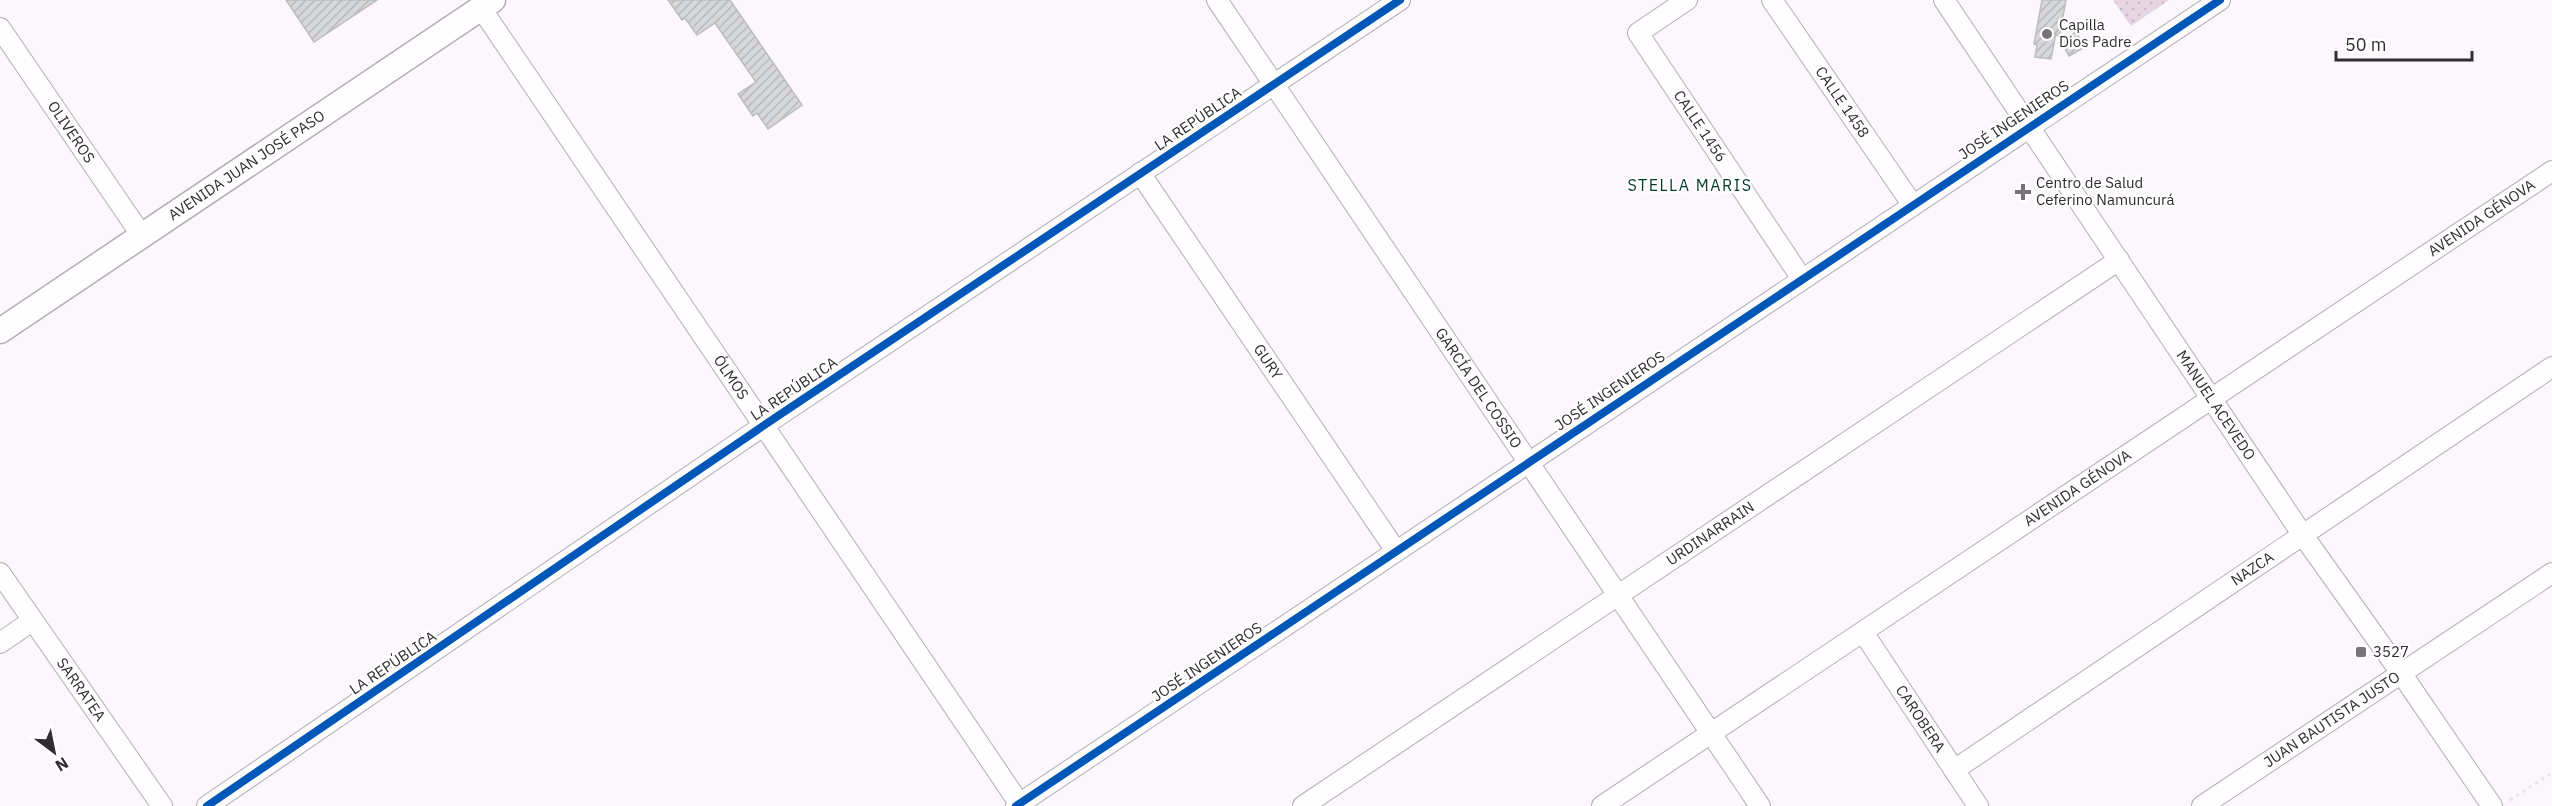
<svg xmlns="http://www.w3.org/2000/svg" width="2552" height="806" font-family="'IBM Plex Sans',sans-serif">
<defs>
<pattern id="park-dots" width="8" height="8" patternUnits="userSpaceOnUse" patternTransform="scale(1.5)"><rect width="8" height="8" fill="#e7d5e4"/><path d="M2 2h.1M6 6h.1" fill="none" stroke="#c7b7c4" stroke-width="1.8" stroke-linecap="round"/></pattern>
<pattern id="building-hatch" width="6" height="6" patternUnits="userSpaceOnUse" patternTransform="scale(1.5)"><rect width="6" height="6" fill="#d6d7d8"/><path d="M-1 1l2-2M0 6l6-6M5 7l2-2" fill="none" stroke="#b8b9ba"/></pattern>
</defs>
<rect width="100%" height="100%" fill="#fcf7fc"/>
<path fill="url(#park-dots)" d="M 2113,0 L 2169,0 L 2131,26 Z"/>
<path fill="url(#building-hatch)" stroke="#bcbdbe" stroke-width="1.5" d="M 286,0 L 377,0 L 314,42 Z
M 668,0 L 730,0 L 802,105 L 768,129 L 757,113 L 753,116 L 738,94 L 756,82 L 715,23 L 697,35 L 685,18 L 682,20 Z
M 2042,0 L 2066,0 L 2059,38 L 2056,33 L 2051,59 L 2035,57 L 2037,45 L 2034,44 Z
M 2076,32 L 2085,47 L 2069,56 L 2061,42 Z"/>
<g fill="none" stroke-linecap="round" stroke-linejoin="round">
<defs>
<g id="minor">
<path id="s1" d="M 1217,0 L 1760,806"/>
<path id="s2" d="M 1687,0 L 1638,33 L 1802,279"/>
<path id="s3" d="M 1772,0 L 1912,204"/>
<path id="s4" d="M 1944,0 L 2302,534 L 2401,673 L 2492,806"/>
<path id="s5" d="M 481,8 L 1021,806"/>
<path id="s6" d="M 0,28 L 142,236"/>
<path id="s7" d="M 1140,173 L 1396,551"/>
<path id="s8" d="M 0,573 L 162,806"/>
<path id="s9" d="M 1863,632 L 1978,806"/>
<path d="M 0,643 L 32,621"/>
<path id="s10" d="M 1954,770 L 2552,367"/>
<path d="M 207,806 L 763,426 L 1400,0"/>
<path d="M 1016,806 L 2220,0"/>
<path id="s11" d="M 1303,806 L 2119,260"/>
<path id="s12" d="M 1602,806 L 2552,171"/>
<path id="s13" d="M 2202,806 L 2552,573"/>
</g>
<g id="major">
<path id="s14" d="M 0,331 L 493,0"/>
</g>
</defs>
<use href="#minor" stroke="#b2aeb2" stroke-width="22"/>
<use href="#major" stroke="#b2aeb2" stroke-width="27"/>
<path stroke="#e4e2e3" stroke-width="3" stroke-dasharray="3 4.5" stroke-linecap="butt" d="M 2510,800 L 2552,773"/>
<use href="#minor" stroke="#fffeff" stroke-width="20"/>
<use href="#major" stroke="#fffeff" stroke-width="24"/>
<defs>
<path id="cycleway" d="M 207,806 L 763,426 L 1400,0
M 1016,806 L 2220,0"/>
</defs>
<use href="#cycleway" stroke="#fff" stroke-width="11"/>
<use href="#cycleway" stroke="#0057b8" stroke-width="8"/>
</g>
<g fill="#787378" stroke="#fff" stroke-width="2">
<circle cx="2047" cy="34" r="6"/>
<path d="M2020 183h6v6h6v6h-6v6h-6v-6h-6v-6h6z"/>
<rect x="2355" y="646" width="12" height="12" rx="3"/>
</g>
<g text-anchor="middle" stroke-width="4.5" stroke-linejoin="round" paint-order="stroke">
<g font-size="15" fill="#312c31" stroke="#fff" text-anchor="start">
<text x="2059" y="30">Capilla<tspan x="2059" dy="17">Dios Padre</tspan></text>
<text x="2036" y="188">Centro de Salud<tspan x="2036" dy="17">Ceferino Namuncurá</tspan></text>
<text x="2373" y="657">3527</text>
</g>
<g font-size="15" fill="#312c31" stroke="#fff">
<text dy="5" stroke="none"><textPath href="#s3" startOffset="124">CALLE 1458</textPath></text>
<text transform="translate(1198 119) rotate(-34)" y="5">LA REPÚBLICA</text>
<text transform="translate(2014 120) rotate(-34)" y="5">JOSÉ INGENIEROS</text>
<text dy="5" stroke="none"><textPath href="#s2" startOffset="171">CALLE 1456</textPath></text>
<text dy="5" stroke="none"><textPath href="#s6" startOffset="126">OLIVEROS</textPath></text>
<text dy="5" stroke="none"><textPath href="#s14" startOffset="297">AVENIDA JUAN JOSÉ PASO</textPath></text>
<text dy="5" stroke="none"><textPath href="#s12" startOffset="1058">AVENIDA GÉNOVA</textPath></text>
<text dy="5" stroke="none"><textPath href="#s7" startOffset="228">GURY</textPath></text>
<text dy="5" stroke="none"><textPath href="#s5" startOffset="446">ÓLMOS</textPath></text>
<text dy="5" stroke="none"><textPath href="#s1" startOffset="468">GARCÍA DEL COSSIO</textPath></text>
<text transform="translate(794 389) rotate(-34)" y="5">LA REPÚBLICA</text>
<text transform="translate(1610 391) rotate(-34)" y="5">JOSÉ INGENIEROS</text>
<text dy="5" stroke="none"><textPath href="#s4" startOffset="488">MANUEL ACEVEDO</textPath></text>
<text dy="5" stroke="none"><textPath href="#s12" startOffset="572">AVENIDA GÉNOVA</textPath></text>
<text dy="5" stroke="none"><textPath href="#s11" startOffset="490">URDINARRAIN</textPath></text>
<text dy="5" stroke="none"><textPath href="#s10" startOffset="360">NAZCA</textPath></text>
<text transform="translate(1207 662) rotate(-34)" y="5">JOSÉ INGENIEROS</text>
<text transform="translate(393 663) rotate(-34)" y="5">LA REPÚBLICA</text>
<text dy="5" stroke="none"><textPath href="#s8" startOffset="142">SARRATEA</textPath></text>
<text dy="5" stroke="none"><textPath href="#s9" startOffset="104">CAROBERA</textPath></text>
<text dy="5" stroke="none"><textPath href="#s13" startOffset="156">JUAN BAUTISTA JUSTO</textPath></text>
</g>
<g font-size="16" letter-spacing="1.5" fill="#043a2b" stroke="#fff">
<text x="1690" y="191">STELLA MARIS</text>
</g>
</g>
<g transform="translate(54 752) rotate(148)" stroke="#ffffff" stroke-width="4.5" paint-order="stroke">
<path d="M0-4.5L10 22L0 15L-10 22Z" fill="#312c31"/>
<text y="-9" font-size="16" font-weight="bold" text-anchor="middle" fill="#312c31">N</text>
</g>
<path d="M2336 51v9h136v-9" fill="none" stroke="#312c31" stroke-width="3"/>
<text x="2345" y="51" font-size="18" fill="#312c31" stroke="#ffffff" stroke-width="4.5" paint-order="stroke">50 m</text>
</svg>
